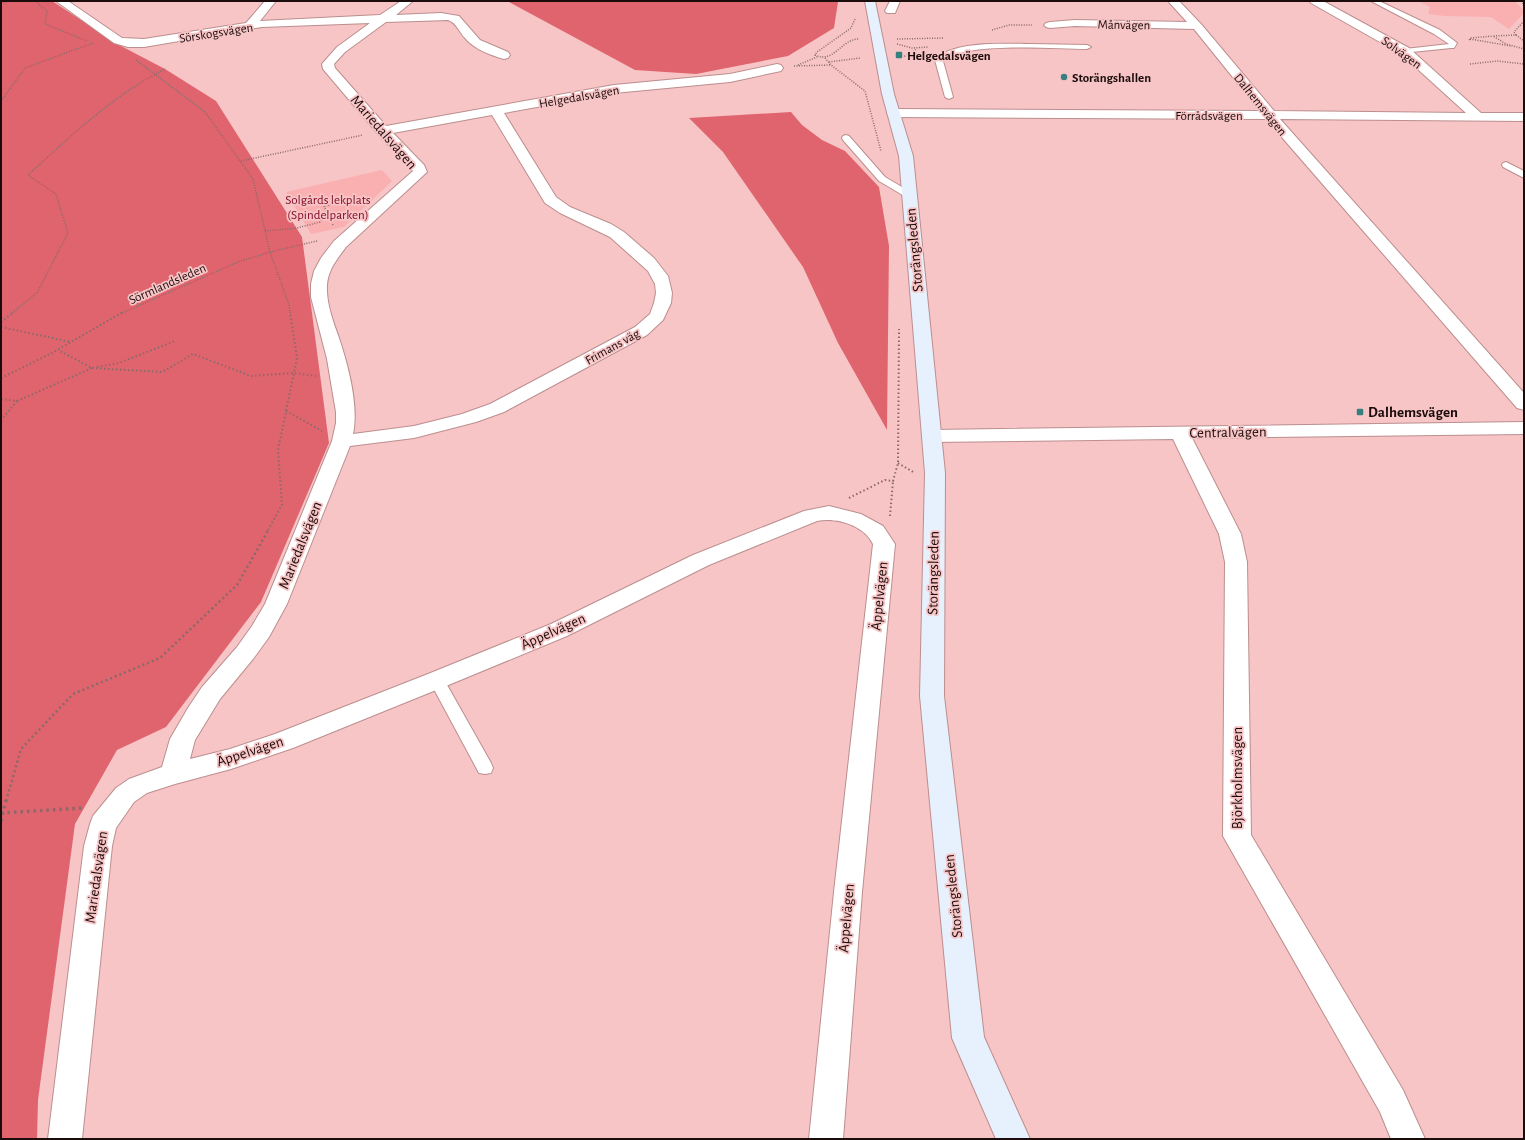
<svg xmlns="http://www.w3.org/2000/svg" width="1525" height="1140" font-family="'Alegreya Sans',sans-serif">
<rect width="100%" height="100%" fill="#f7c5c6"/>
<path fill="#faafb1" d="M 1418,1 L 1515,1 L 1524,11 L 1524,13 L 1509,29 L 1491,17 L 1445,16 L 1428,14 L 1430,7 Z
M 382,170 L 392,181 L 344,227 L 311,234 L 286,192 Z"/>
<path fill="#e0646e" d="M 1,1 L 52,1 L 121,46 L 165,69 L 216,101 L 302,237 L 329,443 L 261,602 L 166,727 L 117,750 L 75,824 L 38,1100 L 37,1139 L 1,1139 Z
M 507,1 L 838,1 L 838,2 L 834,28 L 788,56 L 696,74 L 635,70 Z
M 791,112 L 802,125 L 822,140 L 845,151 L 879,187 L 889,246 L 887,430 L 838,343 L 803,267 L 723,152 L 689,118 Z"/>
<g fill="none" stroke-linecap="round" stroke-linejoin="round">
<defs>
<path id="lane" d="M 1371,1 L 1379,1 L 1440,30 L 1457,43 L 1454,48 L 1451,48 L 1402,53 L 1401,51 L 1405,49 L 1449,44 L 1434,34 Z
M 1032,44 L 1087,45 L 1091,47 L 1087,49 C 1054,49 967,41 943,61 L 953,97 L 949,99 L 945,97 L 935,60 C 952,40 1007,44 1032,44 Z
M 846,135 L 849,136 L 885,177 L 912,193 L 914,195 L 912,197 L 906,197 L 879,181 L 843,140 L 842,138 L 843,136 Z
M 1506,162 L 1524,171 L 1524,178 L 1503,167 L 1502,165 L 1503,163 Z
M 437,674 L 442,676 L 491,763 L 493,768 L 491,773 L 485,774 L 479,773 L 429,680 L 432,676 Z"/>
<path id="street" d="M 56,1 L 68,1 L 122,38 L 144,39 L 246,23 L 265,1 L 276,1 L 260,21 L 380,15 L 401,1 L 413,1 L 396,15 L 441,13 L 459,16 L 480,40 L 508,52 L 510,55 L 508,58 L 504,59 C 490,55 474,49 465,38 C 459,32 457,23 448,20 L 386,22 L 345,52 L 334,64 L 335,68 L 386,126 L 614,85 L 730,74 L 777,64 L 781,65 L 783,68 L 781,71 L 730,82 L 614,93 L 504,113 L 556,197 L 570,207 L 611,224 L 624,232 L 654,258 L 668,276 L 672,293 L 671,303 L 663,320 L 647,335 L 504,412 L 476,422 L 414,438 L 350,446 L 287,604 L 269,637 L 253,659 L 220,699 L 195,740 L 190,759 L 230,749 L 275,734 L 428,674 L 551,624 L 693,555 L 804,511 L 829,506 L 861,514 L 883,526 L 895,544 L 862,892 L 843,1139 L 809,1139 L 834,892 L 873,544 C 864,525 836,517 817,521 L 709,565 L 567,636 L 446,686 L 293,748 L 231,769 L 175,784 L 147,793 L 134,802 L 116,828 L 112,846 L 82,1139 L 48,1139 L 84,846 L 90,824 L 93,816 L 116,788 L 129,779 L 162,767 L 170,739 L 188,708 L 202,687 L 237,647 L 252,626 L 265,604 L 332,441 L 336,423 L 336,412 L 327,359 L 311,297 L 311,284 L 314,271 L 321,258 L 334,241 L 413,171 L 378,134 L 323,69 L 322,64 L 337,47 L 370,23 L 262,27 L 144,47 L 128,47 L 114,43 ZM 492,115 L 545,203 L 560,213 L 610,237 L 648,271 L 655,284 L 656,293 L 654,303 L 650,314 L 635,327 L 490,404 L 462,414 L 414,426 L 353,434 C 359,406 348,365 339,338 C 333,321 326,303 327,285 C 328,270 337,259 346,247 L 427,172 L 424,165 L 393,133 Z
M 890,1 L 900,1 L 895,13 L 887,13 L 885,11 Z
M 1168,1 L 1179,1 L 1201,24 L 1274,111 L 1466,113 L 1401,54 L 1311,3 L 1310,1 L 1323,1 L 1409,48 L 1481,113 L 1524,113 L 1524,121 L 1280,119 L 1524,393 L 1524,410 L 1517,408 L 1266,119 L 894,117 L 889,116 L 887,113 L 889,110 L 894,109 L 1260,111 L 1194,29 L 1075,26 L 1050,28 L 1046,27 L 1044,25 L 1046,23 L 1050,22 L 1075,20 L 1187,22 Z
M 1524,422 L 1524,434 L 1192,438 L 1241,534 L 1247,562 L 1251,835 L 1403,1090 L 1425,1139 L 1391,1139 L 1380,1112 L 1223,836 L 1225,562 L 1219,534 L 1173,439 L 932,442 L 925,440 L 922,436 L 925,432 L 932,430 Z"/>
<path id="secondary" d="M 865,1 L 875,1 L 894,94 L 913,156 L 945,473 L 944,696 L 984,1037 L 1030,1139 L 996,1139 L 952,1038 L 920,696 L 925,473 L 899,156 L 882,94 Z"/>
</defs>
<use href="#lane" stroke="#bc8e8e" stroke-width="2"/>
<use href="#street" stroke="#bc8e8e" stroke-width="2"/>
<use href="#secondary" stroke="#bc8e8e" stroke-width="2"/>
<path stroke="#8a6969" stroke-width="1.5" stroke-dasharray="1 1.5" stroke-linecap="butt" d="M 35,1 L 47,11 L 45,24 L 87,41
M 1521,1 L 1524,5
M 1,4 L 9,1
M 855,19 L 851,28 L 817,52 L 815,55 C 834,64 841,39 859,39
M 1524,21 L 1514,32 L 1516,35 L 1493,36 L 1506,44 L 1524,49
M 992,30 L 1009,25 L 1032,25
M 1516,35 L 1524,41
M 897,39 L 944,38
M 1470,39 L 1511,46
M 1469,40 L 1471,38 L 1493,36
M 897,44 L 912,48 L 929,47
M 825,58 L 831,65 L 865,91 L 881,151
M 900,59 L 917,49
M 136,60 L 205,112 L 253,179 L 270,252 L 289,305 L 290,313
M 829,62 L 860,58
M 1470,64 L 1497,61 L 1524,64
M 798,65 L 817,57
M 794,66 L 831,65
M 1,101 L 25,68 L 93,43
M 241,161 L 363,135
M 333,225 L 324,206 L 363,198
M 265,231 L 297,228 L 320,222 L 322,217 L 328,216
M 12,313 L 37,293 L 68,233 L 56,194 L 28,175 C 71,136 112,96 165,69
M 122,313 L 238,262 L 270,252 L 317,241"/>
<path stroke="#8a6969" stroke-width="2" stroke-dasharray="1.5 2.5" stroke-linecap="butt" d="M 1,322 L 14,312
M 1,327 L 71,342
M 97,367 L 119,363 L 175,341
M 92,368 L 162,372 L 193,354 L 251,376 L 294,373 L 316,376
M 1,378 L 50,354 L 123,312
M 1,399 L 17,401 L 1,420
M 17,401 L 92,368 L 58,350
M 286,411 L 322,431
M 898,463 L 913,472
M 849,498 L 885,480 L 893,481 L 898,463 L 899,329
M 890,516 L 893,481
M 268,530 L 282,505 L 278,450 L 297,358 L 290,312"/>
<path stroke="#8a6969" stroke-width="2.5" stroke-dasharray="2 3" stroke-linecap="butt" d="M 6,801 L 21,749 L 73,694 L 160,658 L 237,585 L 269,529"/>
<path stroke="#8a6969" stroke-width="3.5" stroke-dasharray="2.5 4" stroke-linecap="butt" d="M 1,813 L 83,808
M 1,821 L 6,800"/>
<use href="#lane" fill="#fff" fill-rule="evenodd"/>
<use href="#street" fill="#fff" fill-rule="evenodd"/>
<use href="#secondary" fill="#e7f0fd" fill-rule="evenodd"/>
</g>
<g fill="#378082" stroke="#f7c5c6" stroke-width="1.5">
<rect x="895" y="51" width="8" height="8" rx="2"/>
<circle cx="1064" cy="77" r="4"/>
<rect x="1356" y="408" width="8" height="8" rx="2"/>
</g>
<g text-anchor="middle" stroke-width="3.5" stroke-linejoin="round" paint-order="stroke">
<g font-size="13" fill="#1b0b0b" stroke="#f7c5c6">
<text transform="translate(1124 24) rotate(1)" y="5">Månvägen</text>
<text transform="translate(216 32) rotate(-9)" y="5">Sörskogsvägen</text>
<text transform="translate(1402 52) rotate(36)" y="5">Solvägen</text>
<text transform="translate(579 96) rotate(-10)" y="5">Helgedalsvägen</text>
<text transform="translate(1261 104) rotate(51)" y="5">Dalhemsvägen</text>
<text x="1209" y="120">Förrådsvägen</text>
<text transform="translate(167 283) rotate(-24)" y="5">Sörmlandsleden</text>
<text transform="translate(612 346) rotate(-29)" y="5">Frimans väg</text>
</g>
<g font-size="13" font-weight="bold" fill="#1b0b0b" stroke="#f7c5c6" text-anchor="start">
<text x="907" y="60">Helgedalsvägen</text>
<text x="1072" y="82">Storängshallen</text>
</g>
<g font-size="13" fill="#7f0724" stroke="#f7c5c6">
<text x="328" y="204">Solgårds lekplats<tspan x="328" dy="15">(Spindelparken)</tspan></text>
</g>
<g font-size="15" fill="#1b0b0b" stroke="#f7c5c6">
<text transform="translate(384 132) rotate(49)" y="5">Mariedalsvägen</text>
<text transform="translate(914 250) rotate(-95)" y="5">Storängsleden</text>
<text transform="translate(1228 432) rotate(-1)" y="5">Centralvägen</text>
<text transform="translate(300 545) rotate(-68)" y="5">Mariedalsvägen</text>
<text transform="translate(933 573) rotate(-89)" y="5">Storängsleden</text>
<text transform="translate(879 596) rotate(-84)" y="5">Äppelvägen</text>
<text transform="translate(553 631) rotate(-24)" y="5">Äppelvägen</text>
<text transform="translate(250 751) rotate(-18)" y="5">Äppelvägen</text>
<text transform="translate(1237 778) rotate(-90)" y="5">Björkholmsvägen</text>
<text transform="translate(96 877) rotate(-82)" y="5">Mariedalsvägen</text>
<text transform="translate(953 896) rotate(-96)" y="5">Storängsleden</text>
<text transform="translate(846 918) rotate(-85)" y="5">Äppelvägen</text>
</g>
<g font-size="15" font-weight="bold" fill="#1b0b0b" stroke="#f7c5c6" text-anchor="start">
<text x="1368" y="417">Dalhemsvägen</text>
</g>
</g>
<rect width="1525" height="1140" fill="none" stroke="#1b0b0b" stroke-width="4"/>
</svg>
